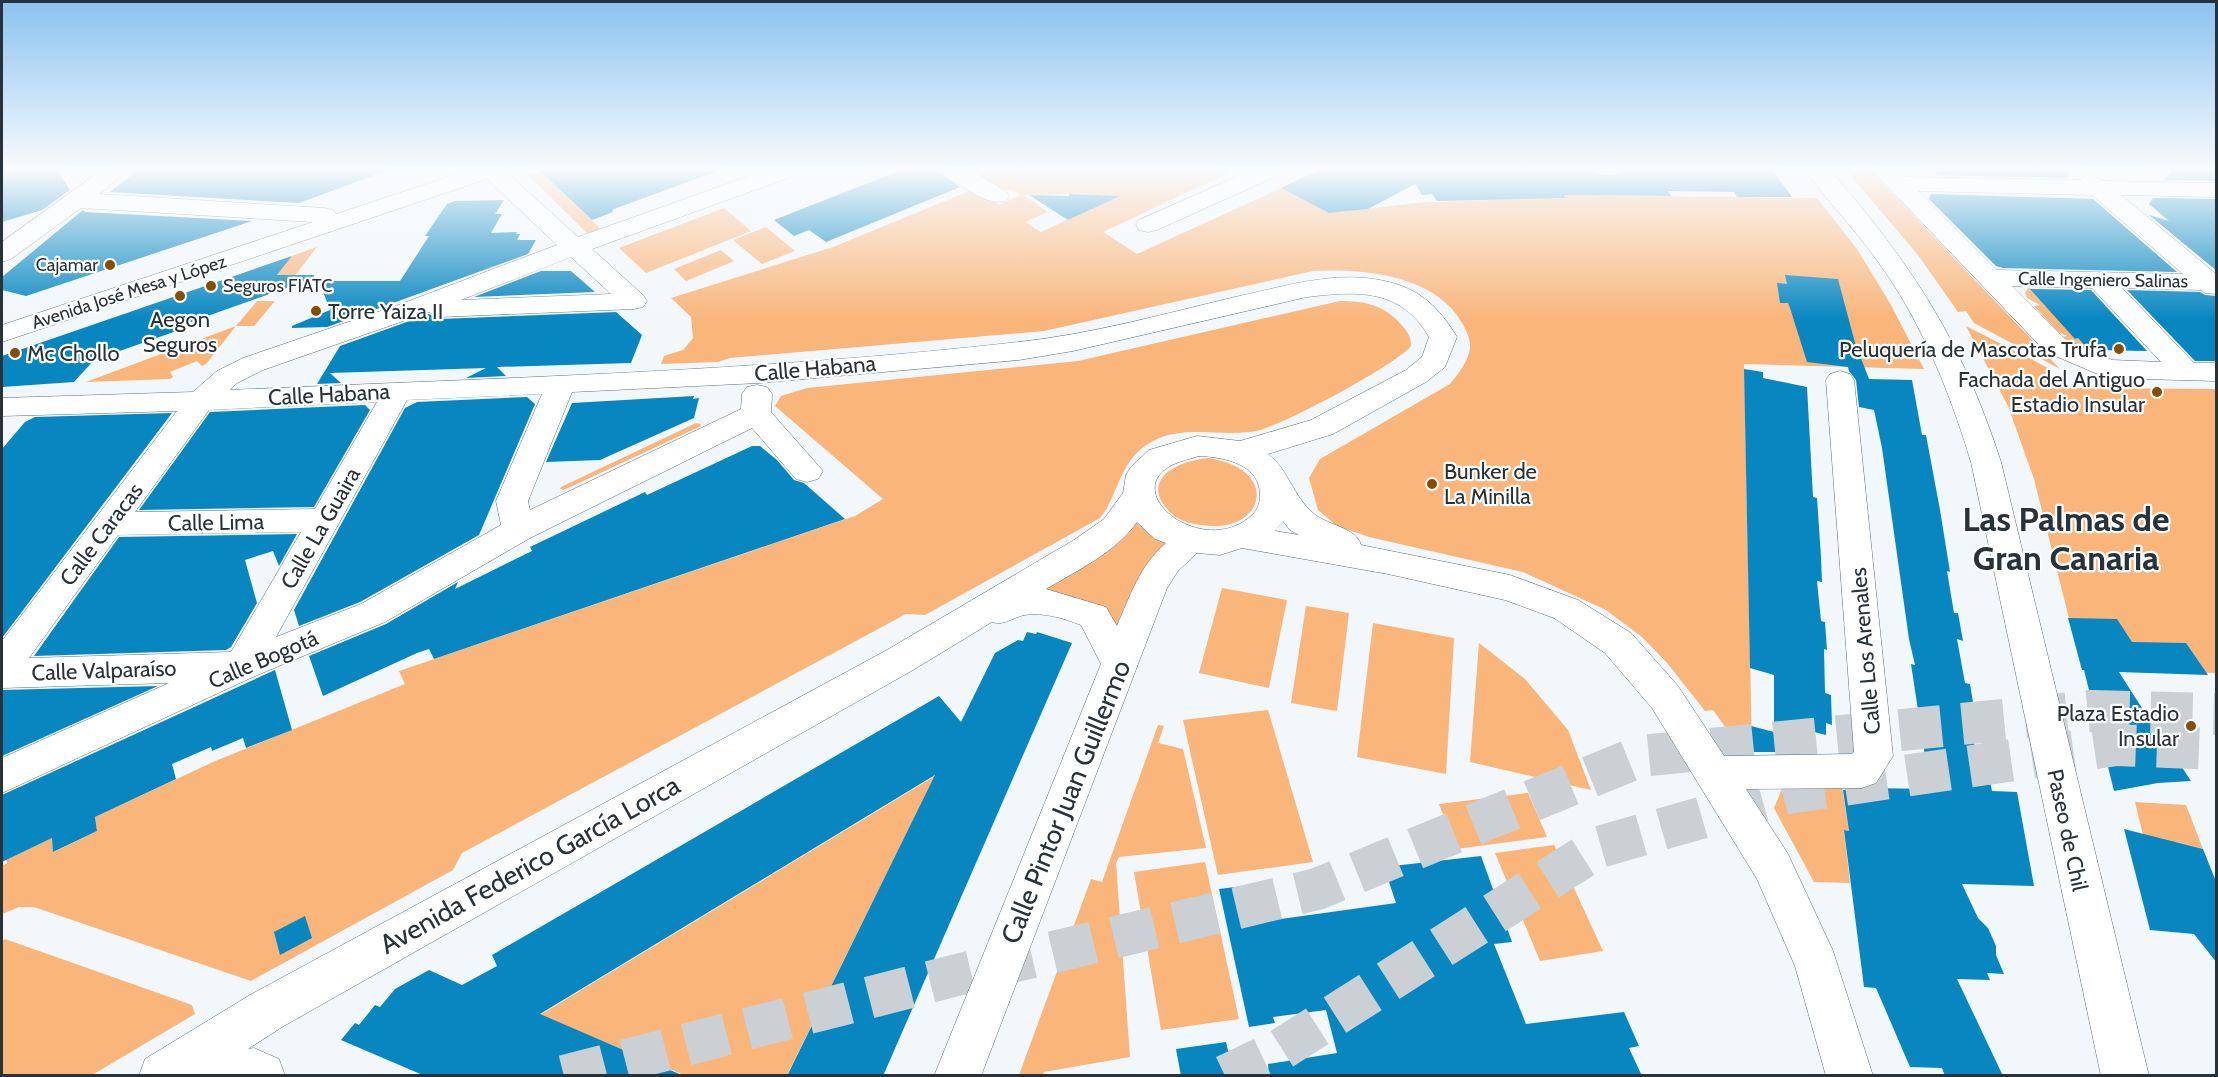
<svg xmlns="http://www.w3.org/2000/svg" width="2218" height="1077" font-family="Cabin,sans-serif">
<rect width="100%" height="100%" fill="#f2f7fb"/>
<path fill="#f9b57a" fill-rule="evenodd" d="M 964,169 L 1237,169 L 1103,232 L 1137,254 L 1281,188 L 1329,213 L 1426,202 L 1564,198 L 1564,195 L 1817,198 L 1857,249 L 1891,305 L 1924,369 L 1744,364 L 1752,752 L 1727,741 L 1717,730 L 1726,728 L 1713,710 L 1705,711 L 1668,664 L 1642,637 L 1606,610 L 1523,572 L 1369,537 L 1337,526 L 1318,510 L 1309,478 L 1320,459 L 1450,384 C 1458,374 1468,362 1470,348 C 1471,341 1466,329 1462,323 C 1436,275 1362,268 1313,271 L 1044,331 L 730,358 L 718,362 L 661,364 L 664,356 L 683,350 L 693,338 L 691,317 L 671,298 L 833,247 L 974,189 L 999,205 L 1021,195 L 1013,190 L 995,190 ZM 1069,194 L 1118,196 L 1041,232 L 1025,222 L 1048,212 L 1023,195 Z
M 1845,169 L 1869,169 L 2060,369 L 1974,323 L 1966,311 L 1958,312 L 1918,255 Z
M 541,172 L 605,233 L 592,238 L 529,176 Z
M 724,208 L 751,231 L 646,273 L 619,248 Z
M 766,227 L 795,251 L 762,264 L 733,240 Z
M 317,247 L 287,286 L 259,298 L 292,256 Z
M 721,250 L 734,261 L 686,281 L 674,269 Z
M 2028,288 L 2034,289 L 2075,339 L 2078,338 L 2094,356 L 2085,356 L 2061,337 L 2067,336 L 2058,332 L 2034,306 L 2040,305 L 2027,298 L 2025,293 Z
M 257,301 L 275,301 L 254,326 L 236,326 L 206,364 L 202,366 L 197,361 L 170,372 L 173,377 L 170,379 L 86,382 L 236,326 Z
M 1340,301 C 1363,301 1381,304 1398,321 C 1405,329 1411,334 1411,346 C 1396,365 1282,426 1256,431 C 1219,438 1179,422 1145,446 C 1119,464 1118,496 1100,518 L 925,615 L 906,614 L 462,853 L 453,870 L 251,981 L 34,907 L 19,907 L 2,914 L 2,866 L 7,863 L 6,860 L 52,838 L 54,852 L 97,831 L 95,817 L 213,762 L 405,684 L 399,671 L 855,516 L 883,499 L 775,406 L 781,396 L 807,388 L 1078,361 Z
M 1966,326 L 2052,370 L 2051,373 L 2065,388 L 2216,389 L 2216,673 L 2082,670 L 2034,479 L 2008,406 Z
M 696,423 L 700,424 L 701,426 L 564,490 L 560,489 L 561,487 Z
M 1208,458 C 1283,469 1264,535 1202,525 C 1191,524 1180,521 1172,514 C 1137,481 1176,461 1208,458 Z
M 1136,522 L 1146,531 L 1167,543 L 1120,630 L 1017,594 Z
M 1222,588 L 1287,600 L 1269,688 L 1199,673 Z
M 1306,606 L 1349,613 L 1337,711 L 1291,703 Z
M 1373,623 L 1454,638 L 1446,774 L 1357,757 Z
M 1479,643 L 1525,679 L 1568,730 L 1591,790 L 1470,762 Z
M 1268,710 L 1313,862 L 1218,875 L 1183,720 Z
M 1158,725 L 1164,726 L 1158,743 L 1183,749 L 1206,848 L 1119,857 L 1116,863 L 1130,1057 L 1044,1072 L 1043,1075 L 1019,1075 L 1091,879 L 1102,882 Z
M 935,776 L 787,1075 L 684,1075 L 540,1015 Z
M 1787,787 L 1842,787 L 1849,831 L 1844,830 L 1850,883 L 1814,882 L 1774,808 L 1781,791 Z
M 1528,793 L 1547,837 L 1456,849 L 1439,804 Z
M 2135,802 L 2186,805 L 2203,849 L 2180,843 L 2144,839 Z
M 1554,845 L 1603,951 L 1540,961 L 1495,853 Z
M 1205,862 L 1239,1019 L 1161,1030 L 1134,872 Z
M 5,939 L 192,1005 L 195,1014 L 92,1075 L 2,1075 L 2,941 Z"/>
<path fill="#0786c0" d="M 2,169 L 57,169 L 70,190 L 42,210 L 2,222 Z
M 139,169 L 385,169 L 386,171 L 299,203 L 110,192 Z
M 538,169 L 715,169 L 715,172 L 622,206 L 612,210 L 613,212 L 592,220 Z
M 904,169 L 934,169 L 960,187 L 826,242 L 809,230 L 794,236 L 774,220 Z
M 1321,169 L 1594,169 L 1597,174 L 1615,175 L 1624,169 L 1772,169 L 1792,197 L 1737,197 L 1734,192 L 1668,191 L 1671,196 L 1564,195 L 1565,198 L 1437,201 L 1432,194 L 1422,195 L 1415,184 L 1368,209 L 1329,213 L 1281,188 Z
M 1938,169 L 2070,169 L 2068,178 L 1936,175 Z
M 2172,169 L 2217,169 L 2217,181 L 2165,180 Z
M 1069,194 L 1120,196 L 1068,220 L 1029,195 L 1069,196 Z
M 1931,194 L 2093,199 L 2177,272 L 2003,268 L 1996,266 L 1929,199 Z
M 2153,198 L 2217,199 L 2217,271 L 2149,215 L 2169,221 L 2149,204 Z
M 504,200 L 495,214 L 502,214 L 491,233 L 517,232 L 516,234 L 520,234 L 517,240 L 536,240 L 528,254 L 327,327 L 292,328 L 292,326 L 330,310 L 319,281 L 400,281 L 429,236 L 425,236 L 447,204 L 455,201 Z
M 83,210 L 85,212 L 252,221 L 26,296 L 2,290 L 2,277 Z
M 292,256 L 277,275 L 314,275 L 314,278 L 185,324 L 188,327 L 94,360 L 74,382 L 2,387 L 2,356 Z
M 541,271 L 571,271 L 595,292 L 474,297 Z
M 1785,275 L 1838,279 L 1855,343 L 1869,379 L 1912,380 L 1922,435 L 1926,435 L 1940,510 L 1950,572 L 1947,571 L 1954,613 L 1958,613 L 1963,641 L 1957,639 L 1965,683 L 1970,684 L 1975,714 L 1968,712 L 1978,764 L 1987,766 L 1992,791 L 2017,792 L 2034,886 L 1962,884 L 1978,918 L 1988,928 L 1996,946 L 1996,955 L 2004,974 L 1987,973 L 1990,980 L 1957,979 L 2003,1076 L 1945,1076 L 1942,1068 L 1910,1067 L 1876,988 L 1864,987 L 1844,830 L 1849,831 L 1843,790 L 1862,790 L 1870,788 L 1930,789 L 1911,664 L 1915,665 L 1909,639 L 1882,448 L 1874,410 L 1859,407 L 1856,380 L 1849,371 L 1848,367 L 1807,362 L 1790,308 L 1788,303 L 1780,303 L 1777,283 L 1787,284 Z
M 2030,289 L 2091,290 L 2147,351 L 2094,350 L 2085,346 L 2078,338 L 2075,339 Z
M 2127,290 L 2200,292 L 2205,295 L 2217,296 L 2217,361 L 2195,361 Z
M 616,312 L 642,335 L 631,363 L 497,367 L 506,376 L 466,378 L 486,368 L 330,373 L 341,383 L 317,384 L 340,346 L 429,314 L 440,319 Z
M 1744,369 L 1763,372 L 1763,378 L 1807,387 L 1813,497 L 1817,498 L 1821,557 L 1822,582 L 1817,581 L 1821,621 L 1825,622 L 1827,650 L 1824,649 L 1825,693 L 1831,695 L 1832,725 L 1826,723 L 1826,735 L 1810,731 L 1810,736 L 1797,732 L 1797,739 L 1774,732 L 1774,675 L 1750,668 Z
M 694,396 L 693,399 L 699,398 L 694,418 L 600,460 L 546,462 L 572,403 Z
M 527,397 L 535,404 L 479,535 L 360,602 L 299,626 L 294,610 L 405,408 L 417,402 Z
M 365,405 L 370,410 L 314,507 L 139,510 L 210,412 Z
M 172,413 L 2,638 L 2,449 L 25,422 L 35,417 Z
M 752,446 L 760,446 L 777,460 L 794,480 L 804,483 L 845,519 L 434,659 L 429,649 L 417,653 L 323,696 L 309,656 L 386,624 L 458,582 L 455,589 L 532,551 L 530,547 L 645,492 L 647,495 Z
M 297,534 L 279,566 L 273,551 L 245,560 L 257,603 L 231,647 L 226,650 L 34,656 L 119,537 Z
M 2068,618 L 2117,619 L 2132,642 L 2186,643 L 2208,675 L 2119,672 L 2147,716 L 2165,726 L 2167,730 L 2164,740 L 2191,781 L 2158,783 L 2114,791 L 2084,670 L 2082,670 Z
M 1027,632 L 1036,634 L 1037,632 L 1072,643 L 883,1076 L 787,1076 L 935,775 L 540,1014 L 684,1076 L 425,1076 L 341,1040 L 355,1023 L 359,1025 L 375,1005 L 380,1007 L 395,989 L 429,970 L 462,985 L 497,966 L 492,955 L 939,696 L 961,722 L 995,653 L 1018,640 L 1023,641 Z
M 275,670 L 292,730 L 246,748 L 243,738 L 212,751 L 211,747 L 172,764 L 176,779 L 95,817 L 97,831 L 53,852 L 52,838 L 2,862 L 2,795 Z
M 158,686 L 2,756 L 2,690 Z
M 1751,726 L 1774,732 L 1776,752 L 1752,752 Z
M 2124,829 L 2203,849 L 2217,884 L 2217,963 L 2194,934 L 2150,930 Z
M 1481,856 L 1512,942 L 1494,944 L 1526,1024 L 1624,1012 L 1639,1046 L 1629,1048 L 1642,1076 L 1269,1076 L 1268,1064 L 1337,1053 L 1326,1010 L 1273,1017 L 1275,1023 L 1249,1027 L 1219,889 L 1243,886 L 1251,923 L 1396,903 L 1384,867 Z
M 305,916 L 312,938 L 280,955 L 274,932 Z
M 1226,1042 L 1234,1076 L 1181,1076 L 1176,1049 Z"/>
<g fill="none" stroke-linecap="round" stroke-linejoin="round">
<path stroke="#cad0d4" stroke-width="42" stroke-dasharray="42 21" stroke-linecap="butt" d="M 564,1076 L 953,976 L 1317,889 L 1641,756 L 2092,711 L 2216,714
M 1225,1076 L 1280,1050 L 1599,847 L 1788,793 L 2116,745 L 2216,749"/>
<defs>
<path id="minor" d="M 103,169 L 130,169 L 99,194 L 324,208 L 333,210 L 336,214 L 472,169 L 507,169 L 505,171 L 578,237 L 769,169 L 803,169 L 799,174 L 592,249 L 643,295 L 647,301 L 643,307 L 634,309 L 440,317 L 429,312 L 263,370 L 237,383 L 230,390 C 492,378 757,372 1019,342 C 1092,334 1164,314 1235,297 C 1278,288 1322,274 1366,278 C 1411,283 1434,299 1457,337 L 1445,367 L 1426,382 L 1333,434 L 1268,454 C 1289,470 1292,495 1313,513 C 1326,525 1356,527 1361,545 L 1510,575 L 1578,600 L 1631,633 L 1678,686 L 1724,756 L 1852,754 L 1854,752 L 1826,380 L 1830,374 L 1840,371 L 1850,374 L 1854,380 L 1893,756 L 1876,783 L 1862,788 L 1746,789 L 1788,854 L 1833,951 L 1873,1076 L 1826,1076 L 1795,966 L 1757,879 L 1652,708 L 1605,653 L 1554,618 L 1505,600 L 1388,574 L 1242,548 L 1220,555 L 1197,553 L 1178,571 L 1167,588 L 981,1076 L 934,1076 L 1101,664 L 1081,625 C 1063,618 1044,612 1024,615 C 1012,618 1004,626 992,622 L 913,670 L 282,1027 L 248,1049 L 254,1048 L 279,1059 L 285,1076 L 139,1076 L 145,1059 L 250,995 L 887,650 L 1074,540 L 1104,519 L 1123,493 L 1126,475 L 1131,467 L 1149,450 L 1197,436 L 1240,441 L 1311,420 L 1406,370 L 1422,357 L 1429,337 C 1401,288 1357,291 1307,297 L 1073,351 L 1019,360 L 759,383 L 572,392 L 528,501 L 530,510 L 741,409 L 742,394 L 747,387 L 757,385 L 767,387 L 772,394 L 771,412 L 823,471 L 818,479 L 807,482 L 796,479 L 752,428 L 530,538 L 385,622 L 255,676 L 2,793 L 2,758 L 169,683 L 2,688 L 2,641 L 177,411 L 2,416 L 2,398 L 193,392 L 217,371 L 243,358 L 401,304 L 557,245 L 487,179 L 2,342 L 2,325 L 313,222 L 81,208 L 11,259 L 2,262 L 2,242 ZM 571,257 L 611,294 L 461,300 ZM 542,394 L 496,501 L 501,525 L 361,604 L 276,637 L 407,400 ZM 377,402 L 315,509 L 135,512 L 209,410 ZM 1199,456 C 1224,457 1261,464 1260,496 C 1260,504 1257,511 1251,516 C 1203,559 1118,493 1172,465 C 1180,461 1190,459 1199,456 ZM 1283,521 L 1290,530 L 1299,535 L 1275,531 ZM 1137,522 L 1155,539 L 1166,543 C 1140,565 1130,596 1117,626 L 1106,607 L 1046,589 C 1078,570 1116,552 1137,522 ZM 301,532 L 231,652 L 29,658 L 118,535 Z
M 941,169 L 969,169 L 1005,191 L 1009,196 L 1005,201 C 985,206 962,185 945,174 Z
M 1254,169 L 1285,169 L 1281,174 L 1157,230 L 1148,232 L 1139,230 L 1136,225 L 1139,220 Z
M 1804,169 L 1829,169 C 1912,264 1962,341 2001,462 L 2149,1076 L 2101,1076 L 1971,462 C 1949,390 1921,320 1876,259 C 1854,228 1826,200 1804,169 Z
M 1871,169 L 1896,169 L 1904,177 L 2080,180 L 2083,177 L 2091,175 L 2104,181 L 2216,183 L 2216,197 L 2121,195 L 2216,274 L 2216,294 L 2205,293 L 2201,290 L 2122,288 L 2194,363 L 2216,363 L 2216,381 L 2107,378 L 2046,352 ZM 1918,191 L 2092,195 L 2183,274 L 1997,270 ZM 2012,286 L 2092,288 L 2161,362 L 2112,360 L 2066,340 Z"/>
</defs>
<use href="#minor" stroke="#587181" stroke-width="1"/>
<use href="#minor" fill="#fff" fill-rule="evenodd"/>
</g>
<linearGradient id="sky" x2="0" y2="1"><stop stop-color="#8ac2f0"/><stop offset="0.53" stop-color="#f9fbfd"/><stop offset="1" stop-color="#f9fbfd" stop-opacity="0"/></linearGradient>
<rect width="2218" height="320" fill="url(#sky)"/>
<g fill="#874d05" stroke="#fff" stroke-width="2">
<circle cx="110" cy="265" r="6"/>
<circle cx="211" cy="286" r="6"/>
<circle cx="180" cy="296" r="6"/>
<circle cx="316" cy="311" r="6"/>
<circle cx="2119" cy="349" r="6"/>
<circle cx="15" cy="353" r="6"/>
<circle cx="2157" cy="392" r="6"/>
<circle cx="1432" cy="484" r="6"/>
<circle cx="2191" cy="726" r="6"/>
</g>
<g text-anchor="middle" stroke-width="4.5" stroke-linejoin="round" paint-order="stroke">
<g font-size="18" fill="#28323a" stroke="#fff" text-anchor="end">
<text x="98" y="271">Cajamar</text>
<text x="223" y="292" text-anchor="start">Seguros FIATC</text>
</g>
<g font-size="18" fill="#28323a" stroke="#fff">
<text transform="translate(2103 280) rotate(1)" y="6">Calle Ingeniero Salinas</text>
<text transform="translate(129 292) rotate(-18)" y="6">Avenida José Mesa y López</text>
</g>
<g font-size="22" fill="#28323a" stroke="#fff" text-anchor="start">
<text x="328" y="319">Torre Yaiza II</text>
<text x="180" y="327" text-anchor="middle">Aegon<tspan x="180" dy="25">Seguros</tspan></text>
<text x="2107" y="357" text-anchor="end">Peluquería de Mascotas Trufa</text>
<text x="27" y="361">Mc Chollo</text>
<text x="2145" y="387" text-anchor="end">Fachada del Antiguo<tspan x="2145" dy="25">Estadio Insular</tspan></text>
<text x="1444" y="479">Bunker de<tspan x="1444" dy="25">La Minilla</tspan></text>
<text x="2179" y="721" text-anchor="end">Plaza Estadio<tspan x="2179" dy="25">Insular</tspan></text>
</g>
<g font-size="22" fill="#28323a" stroke="#fff">
<text transform="translate(815 368) rotate(-5)" y="8">Calle Habana</text>
<text transform="translate(329 394) rotate(-3)" y="8">Calle Habana</text>
<text transform="translate(216 522) rotate(-1)" y="8">Calle Lima</text>
<text transform="translate(320 528) rotate(-60)" y="8">Calle La Guaira</text>
<text transform="translate(101 534) rotate(-53)" y="8">Calle Caracas</text>
<text transform="translate(1865 651) rotate(-95)" y="8">Calle Los Arenales</text>
<text transform="translate(263 659) rotate(-23)" y="8">Calle Bogotá</text>
<text transform="translate(104 670) rotate(-2)" y="8">Calle Valparaíso</text>
<text transform="translate(2068 830) rotate(78)" y="8">Paseo de Chil</text>
</g>
<g font-size="27" fill="#28323a" stroke="#fff">
<text transform="translate(1066 802) rotate(-68)" y="9">Calle Pintor Juan Guillermo</text>
<text transform="translate(530 865) rotate(-29)" y="9">Avenida Federico García Lorca</text>
</g>
<g font-size="34" font-weight="bold" fill="#28323a" stroke="#fff">
<text x="2066" y="531">Las Palmas de<tspan x="2066" dy="39">Gran Canaria</tspan></text>
</g>
</g>
<rect width="2218" height="1077" fill="none" stroke="#28323a" stroke-width="6"/>
</svg>
